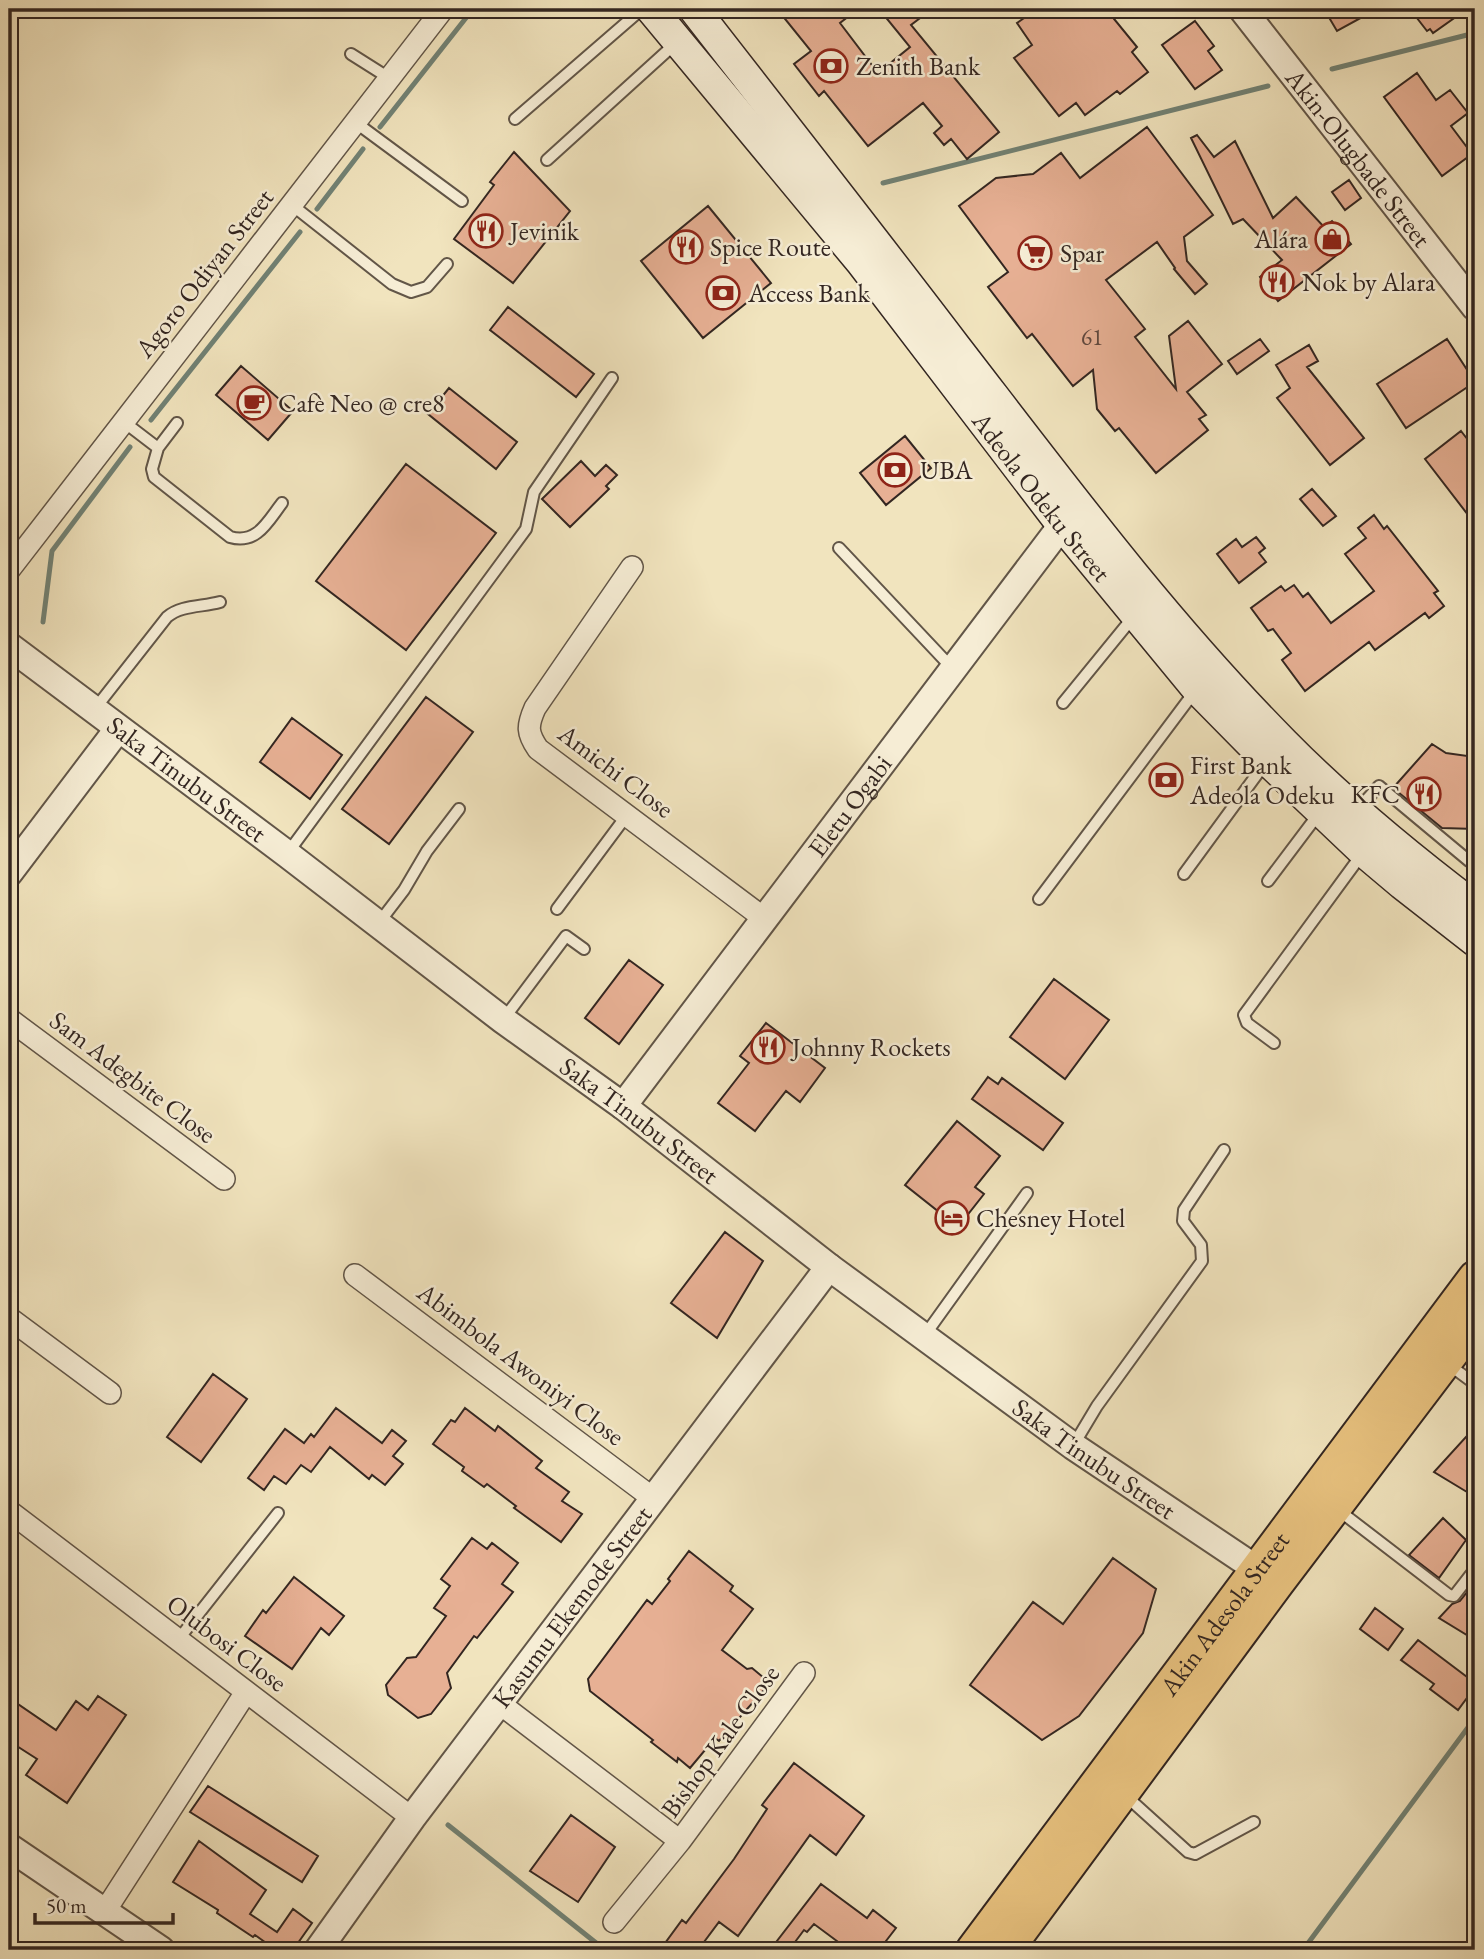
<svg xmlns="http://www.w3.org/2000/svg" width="1484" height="1959" font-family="'EB Garamond',serif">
<rect width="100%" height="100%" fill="#f1e4be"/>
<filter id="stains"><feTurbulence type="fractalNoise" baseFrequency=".00286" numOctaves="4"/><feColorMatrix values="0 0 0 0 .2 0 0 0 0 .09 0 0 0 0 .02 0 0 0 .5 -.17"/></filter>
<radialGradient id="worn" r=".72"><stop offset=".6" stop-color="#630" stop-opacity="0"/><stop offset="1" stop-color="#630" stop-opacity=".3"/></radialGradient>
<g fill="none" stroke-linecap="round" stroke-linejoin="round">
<path stroke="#718275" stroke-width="5" d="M 1332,69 L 1475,33
M 380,127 L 473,9
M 883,183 L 1268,86
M 317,209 L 363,149
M 151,420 L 300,232
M 43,622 L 52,551 L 130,447
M 448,1825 L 605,1950
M 1303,1950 L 1475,1718"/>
</g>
<path fill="#e7b094" stroke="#332621" stroke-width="2" d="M 777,9 L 858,9 L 840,23 L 878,73 L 910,47 L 879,9 L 932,9 L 911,25 L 999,132 L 967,159 L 951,139 L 944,145 L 934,133 L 942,126 L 923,103 L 868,146 L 824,91 L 819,96 L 794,64 L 811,51 Z
M 1037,9 L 1064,9 L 1069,15 L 1078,9 L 1106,9 L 1137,47 L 1132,52 L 1148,72 L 1120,94 L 1117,91 L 1085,115 L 1076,103 L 1059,116 L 1014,58 L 1032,45 L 1017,23 Z
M 1324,9 L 1377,9 L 1337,31 Z
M 1410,9 L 1467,9 L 1433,33 L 1430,29 L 1427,31 Z
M 1195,21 L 1214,46 L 1208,51 L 1222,70 L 1195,89 L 1162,45 Z
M 1417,73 L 1436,100 L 1450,90 L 1468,113 L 1451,126 L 1472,154 L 1442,176 L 1384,97 Z
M 1147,127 L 1213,215 L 1184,237 L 1187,261 L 1207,284 L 1195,294 L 1174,269 L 1175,268 L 1157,242 L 1106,280 L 1145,329 L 1135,337 L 1176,389 L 1169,336 L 1188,321 L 1222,364 L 1187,392 L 1206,415 L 1199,419 L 1208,430 L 1156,473 L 1119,428 L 1115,431 L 1097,409 L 1093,370 L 1073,386 L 1032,334 L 1027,338 L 988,287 L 1008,272 L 959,206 L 996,178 L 1033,174 L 1061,153 L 1080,178 Z
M 1197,135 L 1214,157 L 1235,141 L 1273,218 L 1296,197 L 1324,227 L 1332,221 L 1351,244 L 1278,301 L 1260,277 L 1282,260 L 1243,219 L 1233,224 L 1191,138 Z
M 514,152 L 570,211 L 513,283 L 454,239 L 494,185 L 490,182 Z
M 1349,180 L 1361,198 L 1345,210 L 1332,192 Z
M 708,206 L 771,283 L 703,338 L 641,261 Z
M 508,307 L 594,374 L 576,397 L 490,330 Z
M 1260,339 L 1269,351 L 1237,374 L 1228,361 Z
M 1447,339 L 1475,382 L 1406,428 L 1377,384 Z
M 1309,345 L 1318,361 L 1307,367 L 1364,438 L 1330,465 L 1277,398 L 1290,388 L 1276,365 Z
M 241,366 L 293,411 L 268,440 L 216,395 Z
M 449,388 L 517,442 L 496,469 L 428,414 Z
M 1461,431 L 1475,449 L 1475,524 L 1425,459 Z
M 905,436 L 931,468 L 886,505 L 860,473 Z
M 581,461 L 595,476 L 606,465 L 617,475 L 606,486 L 609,489 L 570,527 L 542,499 Z
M 406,464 L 496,533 L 406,650 L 316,581 Z
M 1312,489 L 1336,516 L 1323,526 L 1300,499 Z
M 1374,515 L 1384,529 L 1387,526 L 1438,591 L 1434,593 L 1444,606 L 1429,618 L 1425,613 L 1375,650 L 1369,642 L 1305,691 L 1282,660 L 1291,653 L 1273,629 L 1268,631 L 1251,608 L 1281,586 L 1285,591 L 1294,585 L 1303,597 L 1308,593 L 1331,623 L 1374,591 L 1345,554 L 1366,538 L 1358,528 Z
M 1256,537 L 1265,548 L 1259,553 L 1266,562 L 1239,583 L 1217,554 L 1236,539 L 1242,547 Z
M 426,697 L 473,732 L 389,844 L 342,809 Z
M 292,718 L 342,755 L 310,799 L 260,762 Z
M 1432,744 L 1446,753 L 1475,757 L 1475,829 L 1442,828 L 1393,788 Z
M 629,960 L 663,985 L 619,1044 L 585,1018 Z
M 1054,979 L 1109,1020 L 1065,1079 L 1010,1037 Z
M 766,1023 L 825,1068 L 800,1102 L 786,1091 L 755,1131 L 718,1103 L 749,1063 L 740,1056 Z
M 988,1077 L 998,1084 L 1002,1078 L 1063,1123 L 1043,1150 L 972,1099 Z
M 957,1121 L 1000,1156 L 975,1187 L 984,1194 L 958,1227 L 905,1185 Z
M 725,1232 L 763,1261 L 717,1338 L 671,1303 Z
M 213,1374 L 247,1399 L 201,1462 L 167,1437 Z
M 336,1408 L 382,1443 L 392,1430 L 406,1441 L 393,1456 L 403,1464 L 385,1485 L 372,1475 L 369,1479 L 330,1447 L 311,1472 L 301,1465 L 286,1484 L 274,1476 L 264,1490 L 248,1478 L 285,1429 L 304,1443 L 311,1434 L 314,1437 Z
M 465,1408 L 495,1431 L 498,1426 L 518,1442 L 542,1461 L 536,1468 L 569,1492 L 562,1501 L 582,1514 L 561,1542 L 514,1508 L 516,1506 L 487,1484 L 484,1487 L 462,1471 L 464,1467 L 433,1444 L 451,1420 L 455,1422 Z
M 1475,1427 L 1475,1480 L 1467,1492 L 1434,1472 Z
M 1443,1518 L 1466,1540 L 1439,1578 L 1409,1555 Z
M 472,1538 L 487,1549 L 492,1543 L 518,1563 L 502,1584 L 513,1592 L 477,1638 L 474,1636 L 447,1673 L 451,1688 L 431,1714 L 418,1718 L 388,1695 L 386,1685 L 407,1658 L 416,1657 L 446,1616 L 434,1608 L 450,1586 L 441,1579 Z
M 689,1551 L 733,1586 L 730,1591 L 753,1609 L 722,1650 L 747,1669 L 752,1668 L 770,1683 L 719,1741 L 715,1738 L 690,1768 L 678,1758 L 677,1762 L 651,1742 L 653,1740 L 590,1691 L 588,1679 L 647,1600 L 652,1604 L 670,1581 L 668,1579 Z
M 1113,1558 L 1156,1589 L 1143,1633 L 1079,1716 L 1042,1740 L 970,1685 L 1033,1602 L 1063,1624 Z
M 294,1577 L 344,1616 L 329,1635 L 321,1628 L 292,1669 L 245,1636 L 263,1610 L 266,1613 Z
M 1475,1582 L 1475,1640 L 1439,1618 L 1452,1604 L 1460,1601 Z
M 1375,1608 L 1403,1629 L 1388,1650 L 1360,1629 Z
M 1418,1640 L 1475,1683 L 1475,1687 L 1458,1710 L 1430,1689 L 1434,1684 L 1401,1660 Z
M 98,1696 L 126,1715 L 67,1803 L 26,1775 L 37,1759 L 9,1741 L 9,1698 L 56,1730 L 76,1701 L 88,1710 Z
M 794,1763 L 864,1816 L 836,1855 L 810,1835 L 738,1936 L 719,1922 L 698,1950 L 660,1950 L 682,1920 L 686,1923 L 734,1859 L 767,1809 L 762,1805 Z
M 208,1786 L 318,1856 L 302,1882 L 190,1812 Z
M 571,1815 L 615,1847 L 578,1902 L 530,1871 Z
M 199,1841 L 266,1890 L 250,1914 L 277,1932 L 293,1909 L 312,1923 L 293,1950 L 276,1950 L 255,1935 L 253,1937 L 217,1913 L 218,1910 L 173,1882 Z
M 821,1884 L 867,1918 L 873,1910 L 896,1928 L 879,1950 L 849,1950 L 814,1924 L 807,1932 L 804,1930 L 789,1950 L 770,1950 Z"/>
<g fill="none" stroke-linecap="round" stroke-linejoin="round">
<defs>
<path id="service" d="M 351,54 L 389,78
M 515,119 L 642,9
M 355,122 L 462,201
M 547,160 L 676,43
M 292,205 L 392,284 L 411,292 L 427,287 L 447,264
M 124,422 L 158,448 L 177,423
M 158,448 L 152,469 L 154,477 L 230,537 C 257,545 268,521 282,503
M 839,548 L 952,668
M 1063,703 L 1134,616
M 94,710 L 167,617 C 181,605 202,607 220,602
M 1358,809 L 1379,786 L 1469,861 L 1475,859
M 287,854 L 526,529 L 534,492 L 612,378
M 1184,874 L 1266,762
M 1268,881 L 1320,812
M 1039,899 L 1195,691
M 557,909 L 627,815
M 378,924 L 404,890 L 427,851 L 459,809
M 503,1020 L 566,936 L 584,949
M 1274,1043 L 1247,1023 L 1244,1015 L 1362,854
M 925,1335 L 1027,1193
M 1448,1364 L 1475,1384
M 1073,1446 L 1097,1406 L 1202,1261 L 1201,1245 L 1183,1221 L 1184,1210 L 1224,1150
M 1337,1509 L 1449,1595 L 1454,1596 L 1475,1569
M 178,1640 L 278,1513
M 1126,1796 L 1188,1852 L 1195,1854 L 1254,1822"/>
<path id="minor" d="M 632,567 L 535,708 C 527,726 527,733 538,749 L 765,919
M 9,570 L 443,9
M 9,1019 L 224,1179
M 355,1275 L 654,1499
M 9,1318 L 110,1393
M 9,1511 L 412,1818
M 499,1703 L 680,1841
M 105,1911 L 246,1692
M 614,1922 L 680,1841 L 804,1673"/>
<g id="tertiary">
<path id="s1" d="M 1242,9 L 1475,307"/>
<path id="s2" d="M 9,646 L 287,854 L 503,1020 L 623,1106 L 829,1267 L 1073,1446 L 1273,1580"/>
<path d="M 9,873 L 118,729"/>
<path id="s3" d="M 623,1106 L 1062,525 L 1077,514"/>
<path d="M 9,1847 L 161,1950"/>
<path id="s4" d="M 318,1950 L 412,1818 L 829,1267"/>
</g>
<g id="secondary">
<path id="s5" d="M 651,9 L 861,262 L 1062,525 L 1197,689 L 1267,760 L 1364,852 L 1402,884 L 1475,941"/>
<path d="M 694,9 C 781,121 869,233 955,346 C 1060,482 1163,621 1284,743 C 1343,803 1409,857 1475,907"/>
</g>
<g id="primary">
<path id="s6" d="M 973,1950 L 1475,1278"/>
<path d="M 1006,1950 L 1277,1583 L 1475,1322"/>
</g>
</defs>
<use href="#service" stroke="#625648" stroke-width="14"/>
<use href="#minor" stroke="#625648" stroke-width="24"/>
<use href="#tertiary" stroke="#625648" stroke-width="30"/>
<use href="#secondary" stroke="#332621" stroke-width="33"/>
<use href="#primary" stroke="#332621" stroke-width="37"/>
<use href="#service" stroke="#f6edd5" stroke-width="10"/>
<use href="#minor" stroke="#f6edd5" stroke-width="21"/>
<use href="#tertiary" stroke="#f6edd5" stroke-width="26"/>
<use href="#secondary" stroke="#f6edd5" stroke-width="30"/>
<use href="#primary" stroke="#e8c27f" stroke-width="33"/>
</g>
<defs>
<symbol id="bank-ring" viewBox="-11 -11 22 22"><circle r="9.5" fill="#f6edd5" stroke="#8f2418" stroke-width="1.5"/><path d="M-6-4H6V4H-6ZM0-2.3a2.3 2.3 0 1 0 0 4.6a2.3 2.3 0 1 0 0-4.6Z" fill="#8f2418"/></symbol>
<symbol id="restaurant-ring" viewBox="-11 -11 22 22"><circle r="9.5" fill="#f6edd5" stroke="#8f2418" stroke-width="1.5"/><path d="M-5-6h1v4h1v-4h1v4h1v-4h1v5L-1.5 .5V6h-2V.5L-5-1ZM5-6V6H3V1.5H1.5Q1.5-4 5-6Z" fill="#8f2418"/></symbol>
<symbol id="shop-ring" viewBox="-11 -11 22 22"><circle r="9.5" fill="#f6edd5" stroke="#8f2418" stroke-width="1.5"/><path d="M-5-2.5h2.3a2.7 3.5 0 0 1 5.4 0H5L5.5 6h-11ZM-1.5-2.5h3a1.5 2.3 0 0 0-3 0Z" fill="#8f2418"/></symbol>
<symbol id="supermarket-ring" viewBox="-11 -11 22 22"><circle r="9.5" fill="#f6edd5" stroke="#8f2418" stroke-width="1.5"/><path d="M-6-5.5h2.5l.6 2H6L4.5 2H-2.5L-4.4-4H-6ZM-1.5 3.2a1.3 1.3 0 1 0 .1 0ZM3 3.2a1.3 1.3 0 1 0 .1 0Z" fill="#8f2418"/></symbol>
<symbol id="cafe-ring" viewBox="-11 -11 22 22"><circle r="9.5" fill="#f6edd5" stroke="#8f2418" stroke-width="1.5"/><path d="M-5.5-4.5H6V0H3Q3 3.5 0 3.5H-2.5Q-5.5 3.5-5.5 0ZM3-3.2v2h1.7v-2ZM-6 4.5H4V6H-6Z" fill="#8f2418"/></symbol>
<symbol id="hotel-ring" viewBox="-11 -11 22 22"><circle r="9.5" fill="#f6edd5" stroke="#8f2418" stroke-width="1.5"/><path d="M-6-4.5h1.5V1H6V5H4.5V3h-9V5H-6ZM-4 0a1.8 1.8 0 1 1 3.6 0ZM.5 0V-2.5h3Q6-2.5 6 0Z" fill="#8f2418"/></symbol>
</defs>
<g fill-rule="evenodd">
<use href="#bank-ring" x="812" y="47" width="38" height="38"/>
<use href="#restaurant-ring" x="467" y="212" width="38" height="38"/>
<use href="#shop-ring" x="1313" y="220" width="38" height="38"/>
<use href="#restaurant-ring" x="667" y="228" width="38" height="38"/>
<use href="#supermarket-ring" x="1016" y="234" width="38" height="38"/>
<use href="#restaurant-ring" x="1258" y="263" width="38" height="38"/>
<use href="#bank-ring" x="704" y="274" width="38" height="38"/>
<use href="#cafe-ring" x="235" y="384" width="38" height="38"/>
<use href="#bank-ring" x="876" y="451" width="38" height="38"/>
<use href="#bank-ring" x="1147" y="761" width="38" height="38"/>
<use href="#restaurant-ring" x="1405" y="775" width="38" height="38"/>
<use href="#restaurant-ring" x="749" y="1028" width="38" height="38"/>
<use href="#hotel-ring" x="933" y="1199" width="38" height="38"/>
</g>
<g text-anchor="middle" stroke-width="5" stroke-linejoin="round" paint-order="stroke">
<g font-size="23" fill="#60483e">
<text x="1092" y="345">61</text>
</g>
<g font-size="26" fill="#332621" stroke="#f6edd5" text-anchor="start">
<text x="856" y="75">Zenith Bank</text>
<text x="510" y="240">Jevinik</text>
<text x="1308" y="248" text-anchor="end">Alára</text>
<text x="710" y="256">Spice Route</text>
<text x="1060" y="262">Spar</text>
<text x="1302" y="291">Nok by Alara</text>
<text x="748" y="302">Access Bank</text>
<text x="278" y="412">Cafè Neo @ cre8</text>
<text x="920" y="479">UBA</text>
<text x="1190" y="774">First Bank<tspan x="1190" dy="30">Adeola Odeku</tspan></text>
<text x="1400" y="803" text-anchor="end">KFC</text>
<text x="792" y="1056">Johnny Rockets</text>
<text x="976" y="1227">Chesney Hotel</text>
</g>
<g font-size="26" fill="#332621" stroke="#f6edd5">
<text dy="9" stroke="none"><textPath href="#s1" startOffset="189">Akin-Olugbade Street</textPath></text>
<text transform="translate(204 273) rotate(-52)" y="9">Agoro Odiyan Street</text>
<text dy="9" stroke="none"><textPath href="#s5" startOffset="625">Adeola Odeku Street</textPath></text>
<text transform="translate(616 771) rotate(37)" y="9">Amichi Close</text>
<text dy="9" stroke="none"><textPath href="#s2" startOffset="222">Saka Tinubu Street</textPath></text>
<text dy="9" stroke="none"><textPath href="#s3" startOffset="376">Eletu Ogabi</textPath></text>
<text transform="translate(133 1077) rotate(37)" y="9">Sam Adegbite Close</text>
<text dy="9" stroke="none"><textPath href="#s2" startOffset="789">Saka Tinubu Street</textPath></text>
<text transform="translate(521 1364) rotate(37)" y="9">Abimbola Awoniyi Close</text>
<text dy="9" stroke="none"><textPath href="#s2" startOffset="1356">Saka Tinubu Street</textPath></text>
<text dy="9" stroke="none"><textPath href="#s4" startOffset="427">Kasumu Ekemode Street</textPath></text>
<text dy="9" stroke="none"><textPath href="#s6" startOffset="420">Akin Adesola Street</textPath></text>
<text transform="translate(227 1643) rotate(37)" y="9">Olubosi Close</text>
<text transform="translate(720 1741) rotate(-54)" y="9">Bishop Kale Close</text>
</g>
</g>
<rect width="1484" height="1959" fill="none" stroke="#f1e4be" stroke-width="35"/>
<rect x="10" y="10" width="1463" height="1938" fill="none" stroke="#332621" stroke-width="3.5"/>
<rect x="18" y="18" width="1449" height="1924" fill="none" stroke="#332621" stroke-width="2"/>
<path d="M35 1913v10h138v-10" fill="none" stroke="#332621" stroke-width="3.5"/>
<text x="46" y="1913" font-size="21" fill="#332621" stroke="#f6edd5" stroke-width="5" paint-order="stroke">50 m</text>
<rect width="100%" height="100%" filter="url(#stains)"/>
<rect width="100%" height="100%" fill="url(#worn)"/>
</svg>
